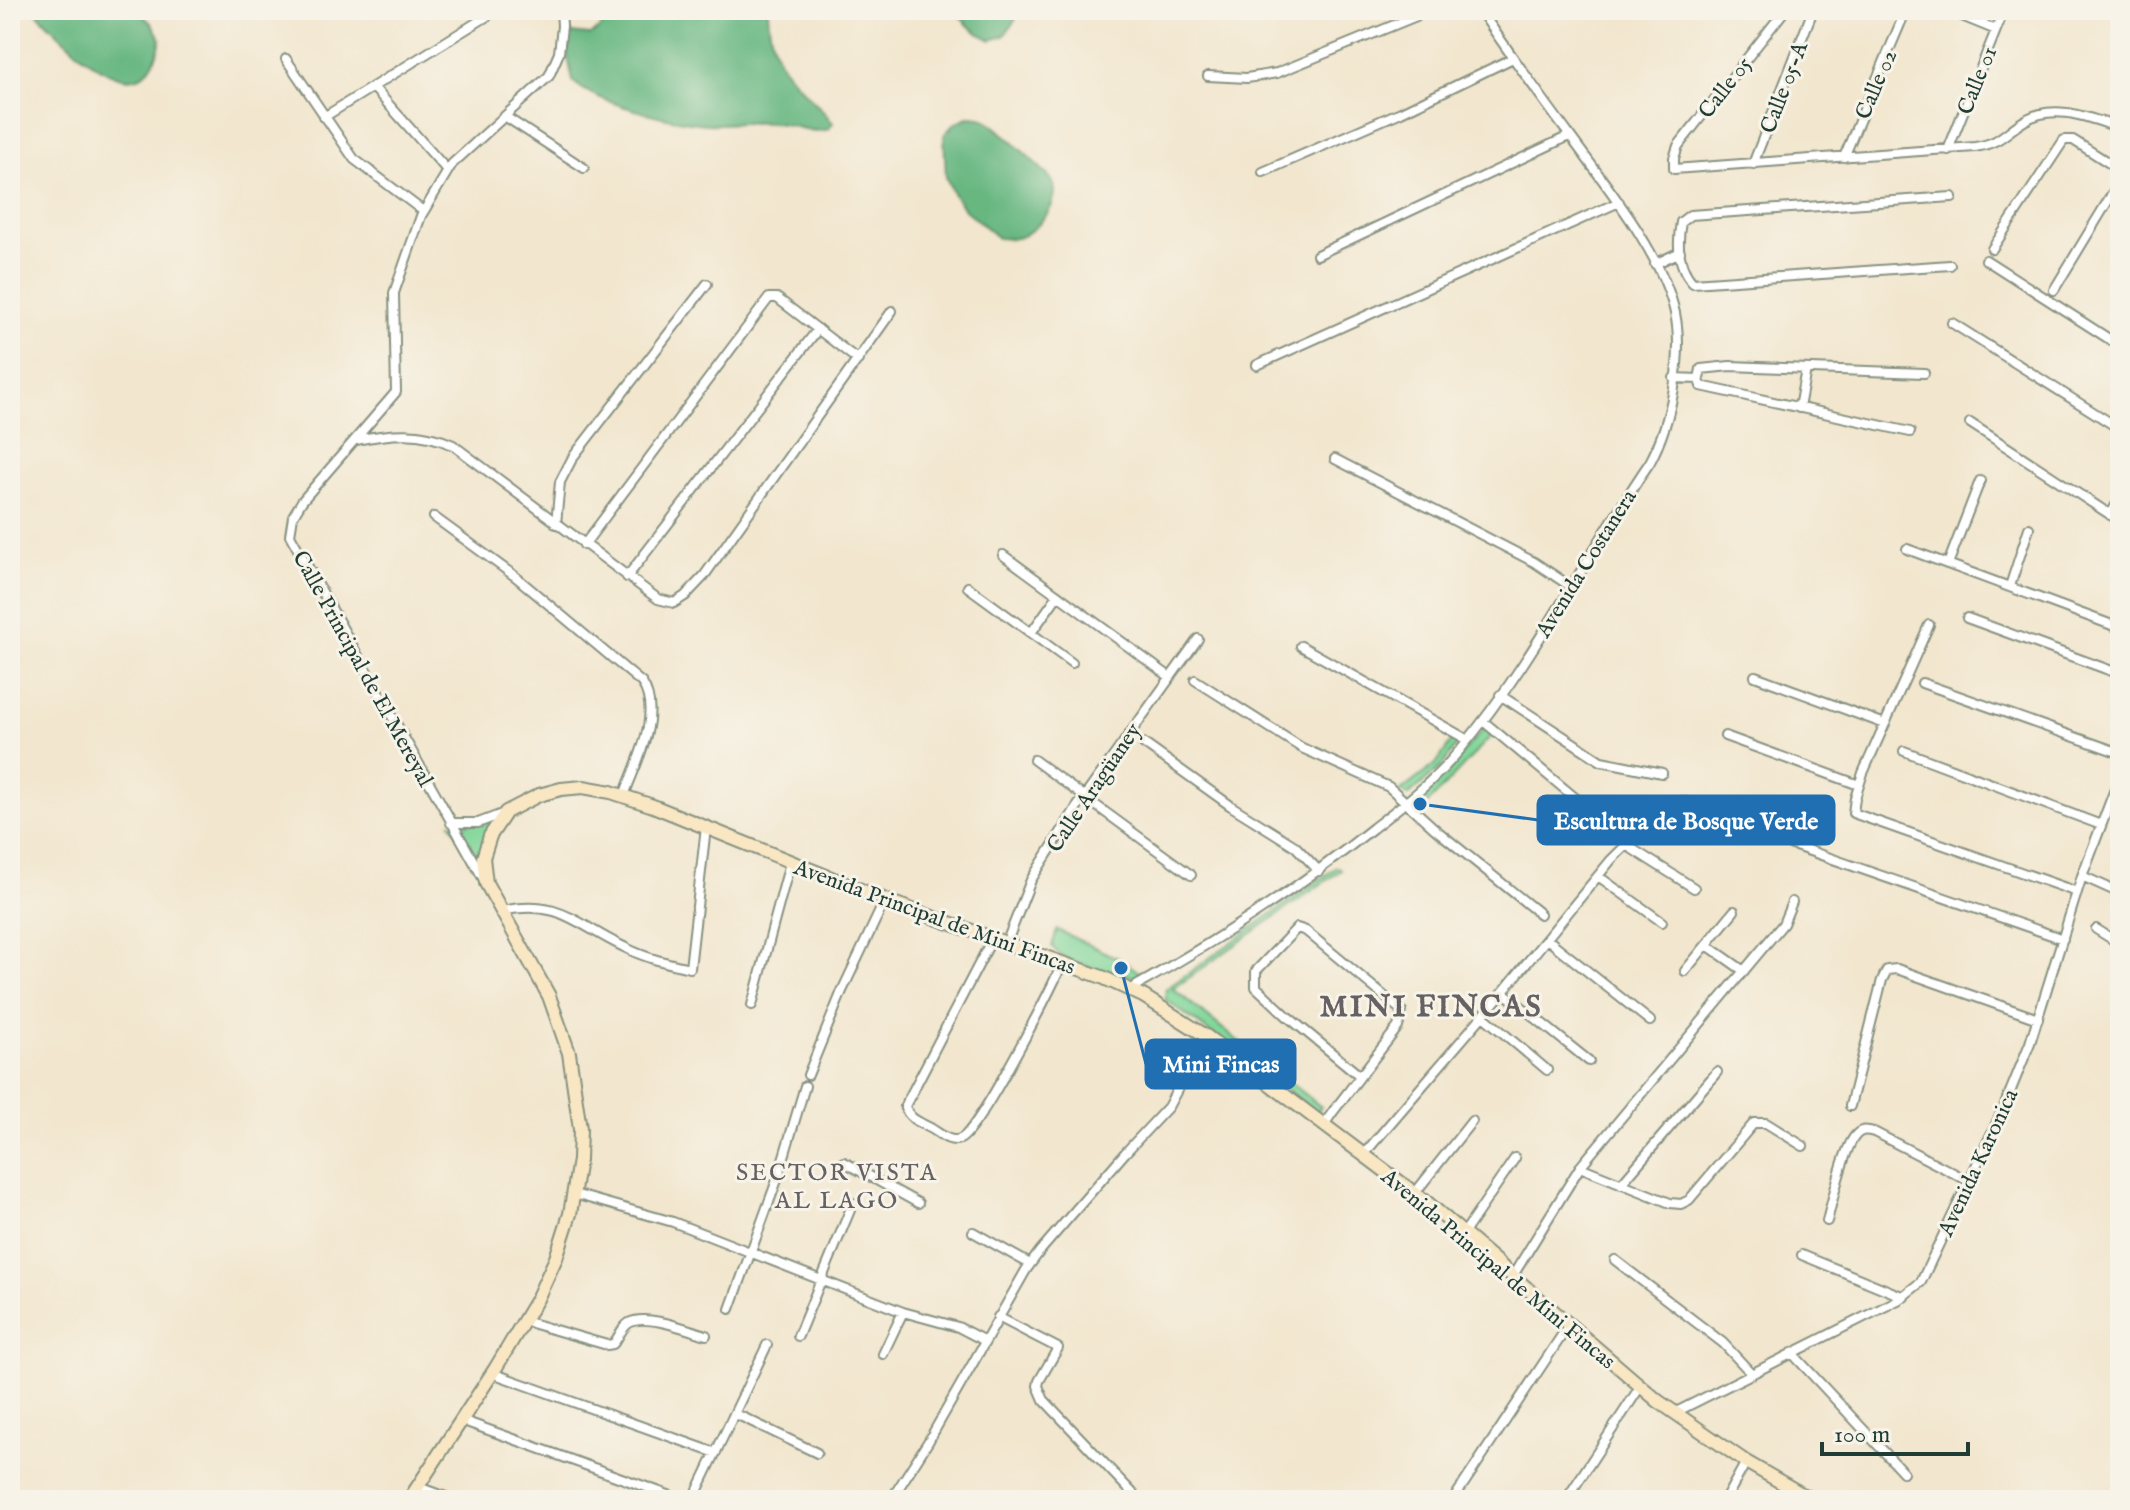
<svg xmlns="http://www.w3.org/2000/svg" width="2130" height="1510" font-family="'IM FELL English',serif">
<rect width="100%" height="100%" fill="#f7f3e8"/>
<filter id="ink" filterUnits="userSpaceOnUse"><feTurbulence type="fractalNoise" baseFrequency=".0125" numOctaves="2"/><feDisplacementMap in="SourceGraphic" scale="16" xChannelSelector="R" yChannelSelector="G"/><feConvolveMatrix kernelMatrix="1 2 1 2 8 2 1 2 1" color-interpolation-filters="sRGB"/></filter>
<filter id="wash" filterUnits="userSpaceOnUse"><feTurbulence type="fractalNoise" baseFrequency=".006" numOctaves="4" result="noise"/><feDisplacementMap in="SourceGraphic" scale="32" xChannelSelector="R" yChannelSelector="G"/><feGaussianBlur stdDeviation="1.8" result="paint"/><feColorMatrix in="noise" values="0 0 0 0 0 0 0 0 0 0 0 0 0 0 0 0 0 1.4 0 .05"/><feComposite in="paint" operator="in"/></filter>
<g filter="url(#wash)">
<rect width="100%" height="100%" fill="#f2e6ce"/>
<path fill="#81d699" stroke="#508a66" stroke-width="2" d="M 1486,727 L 1494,733 L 1420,812 L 1412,806 Z
M 1453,739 L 1459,742 L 1441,767 L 1408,796 L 1401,791 L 1436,764 Z
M 506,812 L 490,836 L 486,883 L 451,823 L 462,825 Z
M 1337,867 L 1341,870 L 1173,989 L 1321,1107 L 1317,1112 L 1165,999 L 1166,989 Z
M 1057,930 L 1124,961 L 1140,973 L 1136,977 C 1113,972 1064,966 1052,946 Z"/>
<path fill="#68b781" stroke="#447a5a" stroke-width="2" d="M 34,10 L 137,10 L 151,23 L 161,39 C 143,130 65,40 34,10 Z
M 613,10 L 768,10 C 770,73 798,79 833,123 L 829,129 C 811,135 794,124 775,123 C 752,121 729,125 707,124 C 676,122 595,104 573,81 L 567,53 L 571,33 L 590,35 L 599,29 Z
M 956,10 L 1022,10 L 1004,36 L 991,40 C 975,32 965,25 956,10 Z
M 967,117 C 973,117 981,117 986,120 C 994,124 1046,172 1051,179 C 1065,200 1037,232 1017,238 C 1011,239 1003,238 998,238 L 964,209 L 953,193 L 946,177 L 944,135 L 954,124 Z"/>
</g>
<g filter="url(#ink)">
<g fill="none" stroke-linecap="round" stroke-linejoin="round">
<defs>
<path id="street" d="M 1785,10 L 1678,146 L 1674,158 L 1674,169 L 1975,147 C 2001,143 2004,133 2024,121 C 2053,102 2090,118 2120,128
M 1947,10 L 1996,30
M 286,59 L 354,159 L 423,211
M 1208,76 L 1247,78 L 1277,73 L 1431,10
M 374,88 L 447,170
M 324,117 L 497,10
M 506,117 L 584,168
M 1948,150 L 2004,10
M 1844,157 L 1906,10
M 1753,164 L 1813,10
M 1263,172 L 1401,112 L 1513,58
M 1992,249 L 2064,140 L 2073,140 L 2120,170
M 1317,255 L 1569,136
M 1986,260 L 2120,346
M 1655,264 L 1680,252
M 1950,265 L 1693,283 C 1678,267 1677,243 1681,222 L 1690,215 L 1952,197
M 2054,290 L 2120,181
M 1952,323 L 2120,429
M 2116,326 L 2120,320
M 1257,365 L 1619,202
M 1674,378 L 1699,379
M 1699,379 L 1701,369 L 1730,366 L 1924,373
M 1699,379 L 1701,386 L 1910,432
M 1799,408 L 1806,369
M 1970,423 L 2120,521
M 356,440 C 391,433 420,430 453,445 L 658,599 L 674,603 L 685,596 L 704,576 L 892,311
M 1335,459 L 1534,562 L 1570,586
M 2110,515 L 2120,499
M 434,517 L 516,577 L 642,683 C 663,715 635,764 624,796
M 556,524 L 560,482 L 573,457 L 707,284
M 584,545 L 769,298 L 777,298 L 858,360
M 1907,549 L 2120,628
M 1003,555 L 1170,677
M 1948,564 L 1980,481
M 627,577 L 818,329
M 2010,586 L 2029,528
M 968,587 L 1072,663
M 1967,618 L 2120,674
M 1929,625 L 1863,773 L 1855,798 L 1853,813 L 2077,892
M 1031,633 L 1058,595
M 1301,646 L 1468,740
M 1755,676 L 1885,724
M 1195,680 L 1302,748 L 1389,787 L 1435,829 L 1540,914
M 1922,683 L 2120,753
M 1500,695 L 1601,761 L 1662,773
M 1483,721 L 1603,821
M 1725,736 L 1859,785
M 1143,743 L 1231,806 L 1295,846 L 1319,871
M 1904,751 L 2101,825
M 1034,760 L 1191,875
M 451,823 L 478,823 L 502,814
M 1761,834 L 2063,939
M 1626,845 L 1694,888
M 1598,876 L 1662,922
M 2082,876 L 2120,893
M 483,878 L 290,535 L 293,516 L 302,501 L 396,392 L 394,293 L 421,216 L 452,164 L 549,76 L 559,53 L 562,26 L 561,10
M 502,911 C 559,898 577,925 624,947 C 645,958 667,963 690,968 L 706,827
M 2096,929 L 2120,944
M 992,939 L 905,1106 C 908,1119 921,1123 932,1129 C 940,1134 950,1143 960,1139 C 978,1133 1051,989 1062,964
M 1547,939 L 1650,1021
M 1006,944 L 1031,880 L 1077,807 L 1198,639
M 1707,945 L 1744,971
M 1685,971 L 1734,911
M 1131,989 C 1216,941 1297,890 1373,828 C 1404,804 1434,781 1459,751 C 1533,663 1585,557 1650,462 C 1671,423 1684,357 1675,313 C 1662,254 1608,188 1573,140 C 1541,97 1510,54 1480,10
M 1503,992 L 1589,1061
M 752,1005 L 790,863
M 1483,1016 L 1547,1070
M 808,1075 L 842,991 L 885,900
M 1850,1106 L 1882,980 L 1887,970 L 1897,969 L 2038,1019
M 1324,1125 L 1332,1113 L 1398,1027 L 1402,1011 L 1306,931 L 1297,928 L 1256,971 L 1256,987 L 1287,1016 L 1360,1076
M 1364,1154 L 1503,992 L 1611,860 L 1659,813 L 1672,803 L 1683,801 L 1736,825
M 844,1162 L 918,1203
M 1580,1167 L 1670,1203 L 1681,1204 L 1689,1200 L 1754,1123 L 1766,1123 L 1803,1146
M 1621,1184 L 1717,1072
M 1415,1193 L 1472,1121
M 574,1194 L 673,1222 L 903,1312 L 958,1327 L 985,1341
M 1827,1221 C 1832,1203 1844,1146 1856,1135 C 1861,1129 1867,1130 1874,1132 L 1969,1181
M 973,1232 L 1030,1264
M 1464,1233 L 1515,1158
M 1802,1255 L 1904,1297
M 1615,1260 L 1723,1343 L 1752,1374
M 1512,1277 L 1580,1167 L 1783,924 L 1792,902
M 730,1309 L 777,1180 L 805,1086
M 998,1317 L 1058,1348 L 1039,1381 L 1038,1386 L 1044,1400 L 1139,1500
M 524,1321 L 607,1345 L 613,1344 C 619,1338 621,1328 629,1323 C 645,1313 689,1330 706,1335
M 798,1336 L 853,1203
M 1792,1353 L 1903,1472
M 883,1354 L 903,1312
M 492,1373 L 716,1453
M 1674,1413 L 1898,1300 L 1921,1282 L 2004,1107 L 2030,1043 L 2082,876 L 2120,776
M 736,1414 L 817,1453
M 461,1420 L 682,1500
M 418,1487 L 454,1500
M 693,1500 L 767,1345
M 891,1500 L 928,1442 L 1026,1270 L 1040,1251 L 1125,1153 L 1168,1107 L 1206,1036
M 1453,1500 L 1568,1326
M 1566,1500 L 1640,1387
M 1725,1500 L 1746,1462"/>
<path id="secondary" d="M 409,1500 L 495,1369 L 537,1299 L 556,1258 L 570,1214 L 579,1160 L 580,1129 L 569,1053 L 549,996 L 486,883 L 483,858 L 490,836 L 506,812 L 539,795 L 561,789 L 583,787 L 611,792 L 653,806 L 893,903 L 1102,977 L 1143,996 L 1206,1036 L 1429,1204 L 1658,1401 L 1746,1462 L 1812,1500"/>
</defs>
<use href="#street" stroke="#889281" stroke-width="12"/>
<use href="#secondary" stroke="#889281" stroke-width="16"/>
<use href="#street" stroke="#fff" stroke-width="8"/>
<use href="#secondary" stroke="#f9e7c3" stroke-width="12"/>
</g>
</g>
<g text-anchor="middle" stroke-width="6" stroke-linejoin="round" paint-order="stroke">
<g font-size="22" fill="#1f3d34" stroke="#f7f3e8">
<text transform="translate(1976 80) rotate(-68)" y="8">Calle 01</text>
<text transform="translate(1875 84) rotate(-67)" y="8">Calle 02</text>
<text transform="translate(1724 87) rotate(-52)" y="8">Calle 05</text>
<text transform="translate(1783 87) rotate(-69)" y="8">Calle 05-A</text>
<text transform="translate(1585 563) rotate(-58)" y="8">Avenida Costanera</text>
<text transform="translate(364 668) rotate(61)" y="8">Calle Principal de El Mereyal</text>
<text transform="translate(1093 787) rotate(-56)" y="8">Calle Aragüaney</text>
<text transform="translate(935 916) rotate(20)" y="8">Avenida Principal de Mini Fincas</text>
<text transform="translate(1977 1162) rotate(-65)" y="8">Avenida Karonica</text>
<text transform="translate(1499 1268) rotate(40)" y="8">Avenida Principal de Mini Fincas</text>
</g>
<g font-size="24" letter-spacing="2" fill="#666263" stroke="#f7f3e8">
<text x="837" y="1180">SECTOR VISTA<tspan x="837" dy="28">AL LAGO</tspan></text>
</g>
<g font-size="30" font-weight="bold" letter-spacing="2" fill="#666263" stroke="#f7f3e8">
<text x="1431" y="1016">MINI FINCAS</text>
</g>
</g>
<path fill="none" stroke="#1f6fb2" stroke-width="3" d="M1420 804L1538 820M1121 968L1146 1064"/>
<g fill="#1f6fb2" stroke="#f7f3e8" stroke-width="3">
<circle cx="1420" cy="804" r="8"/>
<circle cx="1121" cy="968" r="8"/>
</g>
<g fill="#1f6fb2" stroke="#1f6fb2" stroke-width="3">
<rect x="1538" y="796" width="296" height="48" rx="8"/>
<rect x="1146" y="1040" width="149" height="48" rx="8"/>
</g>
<g font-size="24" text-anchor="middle" font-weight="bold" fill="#fff">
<text x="1686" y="829">Escultura de Bosque Verde</text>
<text x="1221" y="1072">Mini Fincas</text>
</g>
<rect width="2130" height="1510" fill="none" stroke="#f7f3e8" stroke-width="40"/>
<path d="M1822 1442v12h146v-12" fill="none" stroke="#1f3d34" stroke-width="4"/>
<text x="1834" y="1442" font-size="24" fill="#1f3d34" stroke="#f7f3e8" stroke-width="6" paint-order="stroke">100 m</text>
</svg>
